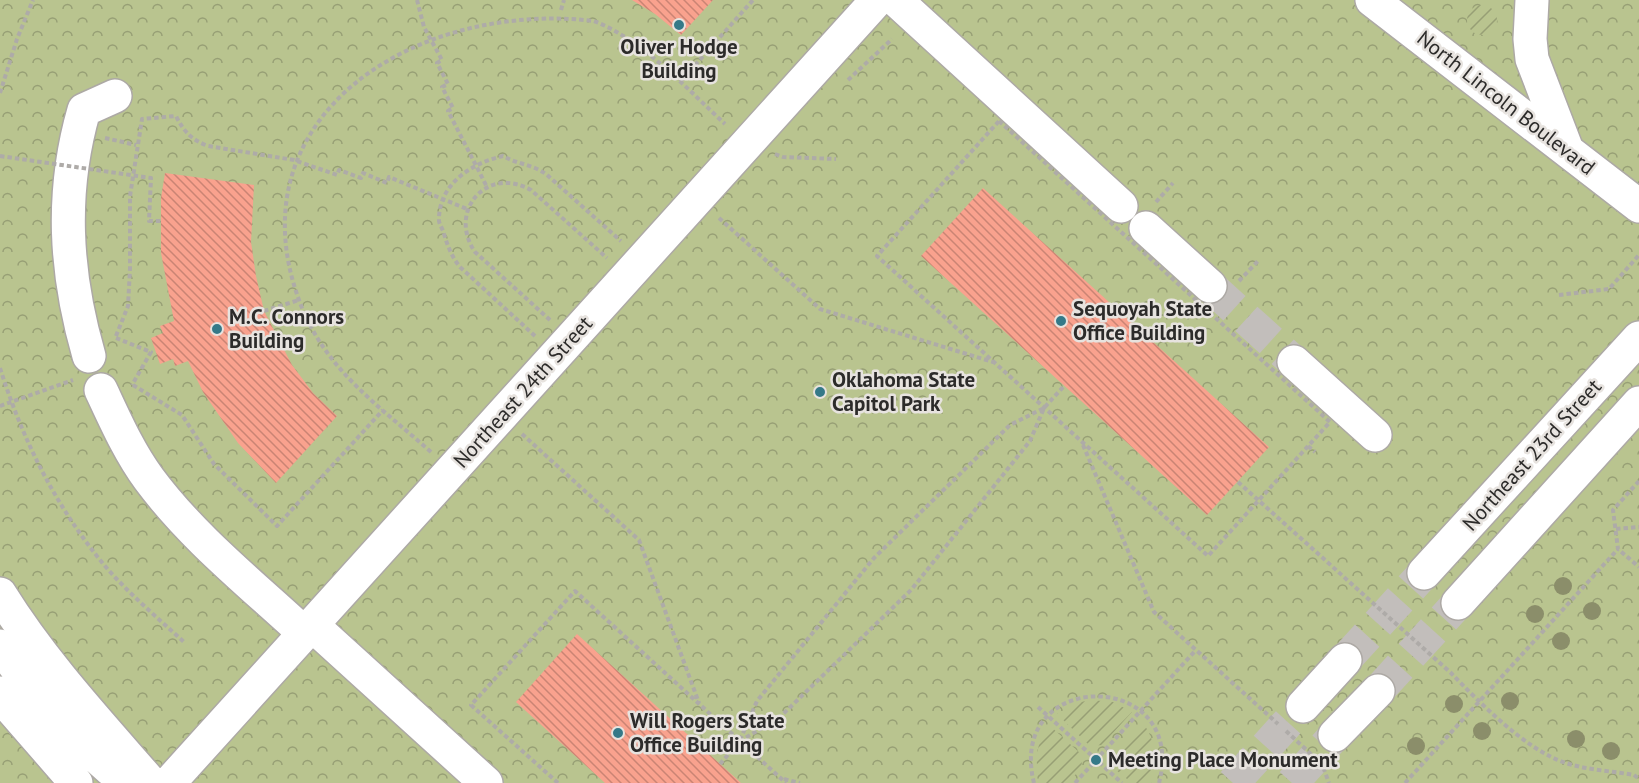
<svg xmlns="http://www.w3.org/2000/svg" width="1639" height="783" font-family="'PT Sans',sans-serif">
<defs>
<pattern id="park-crowns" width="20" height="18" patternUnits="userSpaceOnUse" patternTransform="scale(1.5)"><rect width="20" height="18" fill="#b9c48f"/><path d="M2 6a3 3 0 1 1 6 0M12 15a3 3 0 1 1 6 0" fill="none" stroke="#979f75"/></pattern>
<pattern id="garden-furrows" width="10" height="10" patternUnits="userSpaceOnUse" patternTransform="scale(1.5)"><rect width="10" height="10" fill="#b9c48f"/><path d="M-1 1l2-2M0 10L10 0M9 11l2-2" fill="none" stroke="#979f75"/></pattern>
<pattern id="building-back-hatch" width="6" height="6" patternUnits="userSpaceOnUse" patternTransform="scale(1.5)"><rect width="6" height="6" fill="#f9a28e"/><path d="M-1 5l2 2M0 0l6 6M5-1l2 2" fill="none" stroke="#ca8474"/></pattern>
</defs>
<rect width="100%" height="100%" fill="#e7e3df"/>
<path fill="url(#park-crowns)" d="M 0,0 L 1639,0 L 1639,783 L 0,783 Z"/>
<path fill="url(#garden-furrows)" d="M1467 20a15 15 0 1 1 30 0a15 15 0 1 1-30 0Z
M 1091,700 L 1113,702 L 1132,712 L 1102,745 L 1090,746 L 1057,714 L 1076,703 Z
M 1142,721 C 1155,740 1160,761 1151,783 L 1132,783 L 1111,766 L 1111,753 Z
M 1048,724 L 1081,754 L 1082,767 L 1068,783 L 1041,783 C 1033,762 1037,743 1048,724 Z"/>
<path fill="url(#building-back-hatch)" d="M 632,0 L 713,0 L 681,35 L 655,14 Z
M 165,173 L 254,185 L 251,242 L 256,276 L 264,311 L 292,365 L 313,393 L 337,416 L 276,483 L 238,443 L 203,392 L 188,361 L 175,366 L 173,359 L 160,364 L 151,338 L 163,333 L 160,326 L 174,321 L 161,253 L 161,198 Z
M 983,188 L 1269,447 L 1207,515 L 921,256 Z
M 577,634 L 720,764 L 741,783 L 605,783 L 516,702 Z"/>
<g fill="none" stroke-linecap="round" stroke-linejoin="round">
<path stroke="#c2bebb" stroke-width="33" stroke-dasharray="33 16" stroke-linecap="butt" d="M 1210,286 L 1294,362"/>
<path stroke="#c2bebb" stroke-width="33" stroke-dasharray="33 16" stroke-linecap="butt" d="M 1345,660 L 1424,573
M 1378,691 L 1458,603
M 1233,783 L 1303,706
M 1292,783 L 1335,735"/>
<defs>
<path id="minor" d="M 896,0 L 1121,206
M 1146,228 L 1210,286
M 89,356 C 65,273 60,193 84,110 L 115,96
M 1294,362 L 1375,435
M 101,390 C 115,420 129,452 149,479 C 192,537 251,584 304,633
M 0,594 C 43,663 98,722 151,783
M 312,625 L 486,783
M 169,783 L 877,0"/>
<path id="major" d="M 1372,0 L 1639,206
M 1532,0 L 1530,39 L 1532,59 L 1567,150
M 1424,573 L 1639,338
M 1458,603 L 1639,403
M 0,646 L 36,694 L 71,734 L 110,769 L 139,783
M 0,693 L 10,707 L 76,783
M 1303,706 L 1345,660
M 1335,735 L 1378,691"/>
</defs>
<use href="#minor" stroke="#ada9a5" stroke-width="36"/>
<use href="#major" stroke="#ada9a5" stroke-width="36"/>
<path stroke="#aeaba8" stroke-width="4" stroke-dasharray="4.5 3" stroke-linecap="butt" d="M 417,0 L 424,27 L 442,60 L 437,63 L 448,84 L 442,87 L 453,108 L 448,111 L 487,187
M 561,10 L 564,0
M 848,80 L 892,39
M 680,82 L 753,0
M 0,93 L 17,39 L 33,0
M 999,121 L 1330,422 L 1208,556 L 877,256 Z
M 105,138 L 136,145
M 775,154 L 783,157 L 836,159
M 1156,202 L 1173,183
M 719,218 L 820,309 L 993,362
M 1239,281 L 1258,261
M 1559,295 L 1609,289 L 1639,255
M 264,311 L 299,300
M 550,320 L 475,252 C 447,211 487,165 531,190 L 607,258
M 116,336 L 128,306 L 130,269 L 130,196 L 142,119 L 176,116 C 184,132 192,140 208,146 L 294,160 L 337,175 L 339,170 L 361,178 L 363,173 L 387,183 L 389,177 L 467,209
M 535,336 L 460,267 C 452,257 448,247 444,234 C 443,229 440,226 439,221 C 438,184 472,163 503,156 C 517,164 531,164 546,174 L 621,241
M 116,338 L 151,352 L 132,385
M 0,368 C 23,441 56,507 105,566 C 129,594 158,618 185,643
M 133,385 L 182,415 L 214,464 L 277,526 L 383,410
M 0,406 L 73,380
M 522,434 L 639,540 L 699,703
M 1083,445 L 1154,612 L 1278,724
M 1308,446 L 1315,452
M 431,452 C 378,405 324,369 299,300 C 232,117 415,0 594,21 C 643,40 687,89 725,124
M 1639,481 L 1613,510 L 1618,549 L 1639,567
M 1238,482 L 1451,673 C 1479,702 1527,751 1566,763 C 1587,770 1612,771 1634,775 L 1639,779
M 1616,529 L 1639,527
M 1038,707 L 1122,783
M 1286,731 L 1312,755
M 740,740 L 757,701 L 874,558 L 1010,425 L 1044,408
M 1319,762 L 1322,764 L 1329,783
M 720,764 L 740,741 L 779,718 L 911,590 L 1030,441 L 1044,408 L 1064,386
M 784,779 L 800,783
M 558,783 L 471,705 L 575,591 L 786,783
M 1034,783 C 1005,667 1189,668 1159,783
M 1075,783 L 1195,651
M 1405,783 L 1618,549"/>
<use href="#minor" stroke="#fff" stroke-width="33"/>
<use href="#major" stroke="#fff" stroke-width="33"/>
<path stroke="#aeaba8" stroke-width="4" stroke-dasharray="4.5 3" stroke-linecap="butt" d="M 0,156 L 151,178 L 149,221 L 161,221"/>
</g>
<g fill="#8b8e6a">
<circle cx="1563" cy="586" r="9"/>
<circle cx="1592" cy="611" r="9"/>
<circle cx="1535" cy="614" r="9"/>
<circle cx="1561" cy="641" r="9"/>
<circle cx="1510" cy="701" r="9"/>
<circle cx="1454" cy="704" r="9"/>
<circle cx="1482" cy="731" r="9"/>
<circle cx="1576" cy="739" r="9"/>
<circle cx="1416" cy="746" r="9"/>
<circle cx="1611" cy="751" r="9"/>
</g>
<g fill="#357988" stroke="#e7e3df" stroke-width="2">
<circle cx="679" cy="25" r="6"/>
<circle cx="1061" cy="321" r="6"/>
<circle cx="217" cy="329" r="6"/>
<circle cx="820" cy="392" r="6"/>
<circle cx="618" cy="733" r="6"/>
<circle cx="1096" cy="760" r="6"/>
</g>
<g text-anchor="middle" stroke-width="5" stroke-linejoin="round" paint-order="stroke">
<g font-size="21" font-weight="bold" fill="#2c2b2a" stroke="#e7e3df" text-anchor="start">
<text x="679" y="54" text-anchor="middle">Oliver Hodge<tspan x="679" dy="24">Building</tspan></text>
<text x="1073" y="316">Sequoyah State<tspan x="1073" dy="24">Office Building</tspan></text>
<text x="229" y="324">M.C. Connors<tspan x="229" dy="24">Building</tspan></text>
<text x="832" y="387">Oklahoma State<tspan x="832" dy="24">Capitol Park</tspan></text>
<text x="630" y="728">Will Rogers State<tspan x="630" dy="24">Office Building</tspan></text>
<text x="1108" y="767">Meeting Place Monument</text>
</g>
<g font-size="21" fill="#2c2b2a" stroke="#e7e3df">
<text transform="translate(1506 103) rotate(38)" y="7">North Lincoln Boulevard</text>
<text transform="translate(523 392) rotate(-48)" y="7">Northeast 24th Street</text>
<text transform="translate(1532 455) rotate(-48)" y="7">Northeast 23rd Street</text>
</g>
</g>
</svg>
